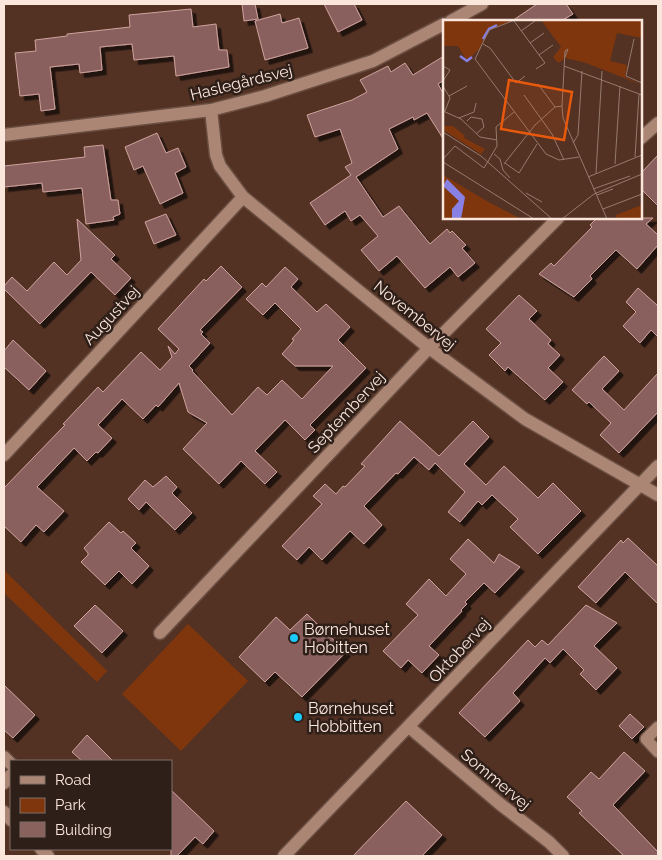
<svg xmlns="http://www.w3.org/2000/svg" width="662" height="860" font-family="Raleway,sans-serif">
<defs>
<filter id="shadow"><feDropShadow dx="4.5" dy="4.5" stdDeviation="0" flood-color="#0009"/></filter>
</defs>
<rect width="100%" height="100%" fill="#533224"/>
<path fill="#80360d" d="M 4,570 L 107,671 L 97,682 L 4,593 Z
M 188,624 L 248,681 L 181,751 L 122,694 Z"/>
<path fill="#89615d" stroke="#cfa29e" filter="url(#shadow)" d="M 242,4 L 255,4 L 258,19 L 244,21 Z
M 324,4 L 354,4 L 362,20 L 338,32 Z
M 537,4 L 566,4 L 573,14 L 561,21 L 512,21 Z
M 191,9 L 193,27 L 216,24 L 219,50 L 227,50 L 229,67 L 176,76 L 174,56 L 134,60 L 132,44 L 100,47 L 102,70 L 80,73 L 79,64 L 50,67 L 55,109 L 41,111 L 39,94 L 20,96 L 15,53 L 36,51 L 35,40 L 67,36 L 67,34 L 130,27 L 129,15 Z
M 280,14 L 282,23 L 299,18 L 308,48 L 265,60 L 255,21 Z
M 444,56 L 444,80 L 438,84 L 444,95 L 444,140 L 427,113 L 414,120 L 413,117 L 389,129 L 398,149 L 356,177 L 383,217 L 399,206 L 430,244 L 447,229 L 450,233 L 452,231 L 466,245 L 462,248 L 475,263 L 458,277 L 450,267 L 425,288 L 397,256 L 379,271 L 361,250 L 378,236 L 360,215 L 351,221 L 345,211 L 325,225 L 310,203 L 351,175 L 345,167 L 352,163 L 340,129 L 315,137 L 307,115 L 352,100 L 367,92 L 360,80 L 388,66 L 391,72 L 405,63 L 413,75 Z
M 157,133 L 166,153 L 178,148 L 186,167 L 175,173 L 183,193 L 160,204 L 143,166 L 134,170 L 125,147 Z
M 103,145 L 111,200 L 118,200 L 120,214 L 113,217 L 114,220 L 86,224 L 82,188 L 43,192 L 42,183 L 4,187 L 4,166 L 85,157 L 84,147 Z
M 658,155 L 658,206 L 641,189 L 641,173 Z
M 166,214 L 176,235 L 154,244 L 145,222 Z
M 597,218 L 653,218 L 646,224 L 658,235 L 658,245 L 637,269 L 616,250 L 590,276 L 592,279 L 574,297 L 539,274 L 551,263 L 554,266 L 592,227 L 590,225 Z
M 77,219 L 115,255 L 111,259 L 131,278 L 115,295 L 91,272 L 40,324 L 4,289 L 4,286 L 12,277 L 27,291 L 54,262 L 67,275 L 81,260 Z
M 221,266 L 242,287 L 200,330 L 203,332 L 201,334 L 210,343 L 189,366 L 193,370 L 192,371 L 232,415 L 258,387 L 267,395 L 282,380 L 302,399 L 333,366 L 295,366 L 282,354 L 291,344 L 294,340 L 292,339 L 301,329 L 275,303 L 263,315 L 246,299 L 262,283 L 266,287 L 285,267 L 298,279 L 291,287 L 317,312 L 326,304 L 350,327 L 338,340 L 366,368 L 310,425 L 315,430 L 305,440 L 285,420 L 255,451 L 277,472 L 265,484 L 241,461 L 219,484 L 183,449 L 207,423 L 188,412 L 179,383 L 158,407 L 156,405 L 143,419 L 122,399 L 98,425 L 112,438 L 98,453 L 96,452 L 87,461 L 74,448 L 37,487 L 64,511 L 44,532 L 36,525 L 21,542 L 4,526 L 4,488 L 65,425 L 63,424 L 98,387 L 103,392 L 141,352 L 160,370 L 172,357 L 168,346 L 175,354 L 179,349 L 158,329 L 204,279 L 206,281 Z
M 638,288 L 658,306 L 658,337 L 651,330 L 640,343 L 623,326 L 636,312 L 626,302 Z
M 519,295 L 537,311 L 529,319 L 551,340 L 548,344 L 560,355 L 548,368 L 563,382 L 545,400 L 508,367 L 505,371 L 489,355 L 501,343 L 486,329 Z
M 13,340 L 46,371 L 29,390 L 4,367 L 4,351 Z
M 604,356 L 619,371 L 602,389 L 624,410 L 658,373 L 658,412 L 619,453 L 600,435 L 611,423 L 589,402 L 587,404 L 572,390 Z
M 400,421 L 439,456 L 473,421 L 489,437 L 464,464 L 486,485 L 504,466 L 538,498 L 553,483 L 581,511 L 538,554 L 510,527 L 518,519 L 492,495 L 482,505 L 478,501 L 460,522 L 448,512 L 465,492 L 435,463 L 429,470 L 414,457 L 398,474 L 396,473 L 364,506 L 382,525 L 364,544 L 350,531 L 322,560 L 309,547 L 297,560 L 282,546 L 322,504 L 313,496 L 325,484 L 336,494 L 343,486 L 345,487 L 365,466 L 361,464 Z
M 166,476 L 177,487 L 172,493 L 192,513 L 175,530 L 146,502 L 139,510 L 128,499 L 145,480 L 153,487 Z
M 109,522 L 121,533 L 123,531 L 136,543 L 131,548 L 149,566 L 132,584 L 119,571 L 105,585 L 81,562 L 88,555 L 88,553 L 84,548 Z
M 628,538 L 658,566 L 658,604 L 625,572 L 596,603 L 578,587 L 621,540 L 623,543 Z
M 468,539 L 494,563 L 499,554 L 520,567 L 495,593 L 484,583 L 465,602 L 467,604 L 461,610 L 462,611 L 429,646 L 439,655 L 422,673 L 408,660 L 401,668 L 383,651 L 418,615 L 406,604 L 429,579 L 446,596 L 466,574 L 450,559 Z
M 95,605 L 123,631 L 102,653 L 74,626 Z
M 586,605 L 617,623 L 594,646 L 617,668 L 596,690 L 580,674 L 584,670 L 563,649 L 550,663 L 545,658 L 513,693 L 520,701 L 485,737 L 459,713 L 528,640 L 535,647 L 542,640 L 548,645 Z
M 307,614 L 346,652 L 302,697 L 275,672 L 265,682 L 239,657 L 276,617 L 290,630 Z
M 4,685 L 35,715 L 13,738 L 4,730 Z
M 630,714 L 644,727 L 632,739 L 619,726 Z
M 87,735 L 113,761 L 82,761 L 72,752 Z
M 624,752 L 645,771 L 613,805 L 658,852 L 658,856 L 624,856 L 579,813 L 582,811 L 567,797 L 591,772 L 599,779 Z
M 171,790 L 214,831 L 203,844 L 195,837 L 177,856 L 171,856 Z
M 406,801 L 442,835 L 422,856 L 353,856 Z"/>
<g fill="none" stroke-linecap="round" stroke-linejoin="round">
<defs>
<path id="lane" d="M 658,727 L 646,739 L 658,752"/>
<path id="street" d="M 451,21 L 482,4
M 211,110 L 216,155 L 220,166 L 243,197 L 429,348 L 525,419 L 658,495
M 4,135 L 211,110 L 265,96 L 373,61 L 444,24
M 641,138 L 658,123
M 4,455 L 243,197
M 160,633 L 429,348 L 558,218
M 409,727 L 500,804 L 549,842 L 563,856
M 4,757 L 11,764
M 4,783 L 11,775
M 4,812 L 11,820
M 41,849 L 48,856
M 284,856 L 658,466"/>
</defs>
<use href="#lane" stroke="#6a4e41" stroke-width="14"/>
<use href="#street" stroke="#6a4e41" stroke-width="15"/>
<use href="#lane" stroke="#ac8675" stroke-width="11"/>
<use href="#street" stroke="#ac8675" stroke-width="12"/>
</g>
<g fill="#1bc9fc" stroke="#2e1f18" stroke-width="2">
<circle cx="294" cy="638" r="5"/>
<circle cx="298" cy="717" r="5"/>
</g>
<g text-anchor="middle" stroke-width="5" stroke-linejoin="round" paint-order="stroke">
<g font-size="16" fill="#fbe6dc" stroke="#2e1f18">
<text transform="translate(241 82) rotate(-14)" y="6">Haslegårdsvej</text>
<text transform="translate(111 315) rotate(-47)" y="6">Augustvej</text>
<text transform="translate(415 315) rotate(39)" y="6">Novembervej</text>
<text transform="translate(346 412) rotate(-47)" y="6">Septembervej</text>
<text transform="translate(459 650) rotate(-47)" y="6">Oktobervej</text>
<text transform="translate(496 779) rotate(40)" y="6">Sommervej</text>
</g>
<g font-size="16" fill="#fbe6dc" stroke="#2e1f18" text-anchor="start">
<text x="304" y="635">Børnehuset<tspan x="304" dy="18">Hobitten</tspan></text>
<text x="308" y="714">Børnehuset<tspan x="308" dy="18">Hobbitten</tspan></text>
</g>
</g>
<g transform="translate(443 20)">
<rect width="199" height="199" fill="#533224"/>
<path d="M 0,0 L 70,0 L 44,10 L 37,28 L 24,41 L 15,26 L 0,26 ZM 98,0 L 199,1 L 199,18 L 174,13 L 167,41 L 184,45 L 182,57 L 199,65 L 143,43 L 123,38 L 115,43 L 110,37 L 118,27 ZM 0,106 L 10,106 L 22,116 L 21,118 L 42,129 L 38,134 L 0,110 ZM 0,155 L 42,180 L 78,199 L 0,199 ZM 199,185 L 199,199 L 174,199 L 173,195 Z" fill="#80360d"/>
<path d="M 4,159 L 22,177 L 18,199 L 9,199 L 9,189 L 16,181 L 0,166 Z" fill="#8881e3"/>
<path fill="none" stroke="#8881e3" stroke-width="2.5" d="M 40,19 L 46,9 L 54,5M 17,36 L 24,41 L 29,37"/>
<path fill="none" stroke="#967a6e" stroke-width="1" d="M 72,0 L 46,10 L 32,39 L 103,134 L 116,140 L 136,137M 71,1 L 102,43 L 93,49M 78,11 L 92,1M 191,19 L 183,56 L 199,63M 87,23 L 101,13M 40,24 L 47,28 L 73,63 L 82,56M 96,35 L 110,25M 122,37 L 125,29 L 122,31 L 119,86 L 120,98 L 164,199M 0,46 L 7,50 L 0,61M 121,46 L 199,75M 95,64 L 112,87M 0,66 L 7,78 L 2,91M 81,75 L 109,114 L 121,140M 6,76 L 24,66M 0,91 L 18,99 L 37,117 L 54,120M 16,98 L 31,92 L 33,83M 24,101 L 28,97 L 39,99 L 41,107 L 33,114M 0,112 L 38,136 L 109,199M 130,123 L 135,115 L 139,51M 51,134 L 57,139 L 60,150 L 67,158M 192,137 L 196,74M 0,139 L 12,126 L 41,148 L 54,126 L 53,107 L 71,92M 0,142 L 91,199M 62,143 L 76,153 L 94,124M 61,144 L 92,105 L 112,87 L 119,86M 172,144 L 177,66M 153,153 L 159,51M 145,157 L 199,135M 150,169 L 187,156M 83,173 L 99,182M 154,175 L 170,169M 160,189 L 199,174M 119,199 L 151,174 L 199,154"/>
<path fill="#e8590c" fill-opacity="0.15" stroke="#e8590c" stroke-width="2.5" d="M 66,60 L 129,72 L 121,120 L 58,109 Z"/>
<rect width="199" height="199" fill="none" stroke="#fbe6dc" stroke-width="2.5"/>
</g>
<rect width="662" height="860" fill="none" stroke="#fbe6dc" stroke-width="10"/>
<rect x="10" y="760" width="162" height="90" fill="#2e1f18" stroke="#806f66"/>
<rect x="20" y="776" width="25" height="8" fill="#ac8675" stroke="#806f66"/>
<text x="55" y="785" font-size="15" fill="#fbe6dc">Road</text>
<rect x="20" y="798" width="25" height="15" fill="#80360d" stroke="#806f66"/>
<text x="55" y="810" font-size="15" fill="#fbe6dc">Park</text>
<rect x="20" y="822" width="25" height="15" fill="#89615d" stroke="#806f66"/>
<text x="55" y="835" font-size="15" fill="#fbe6dc">Building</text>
</svg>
